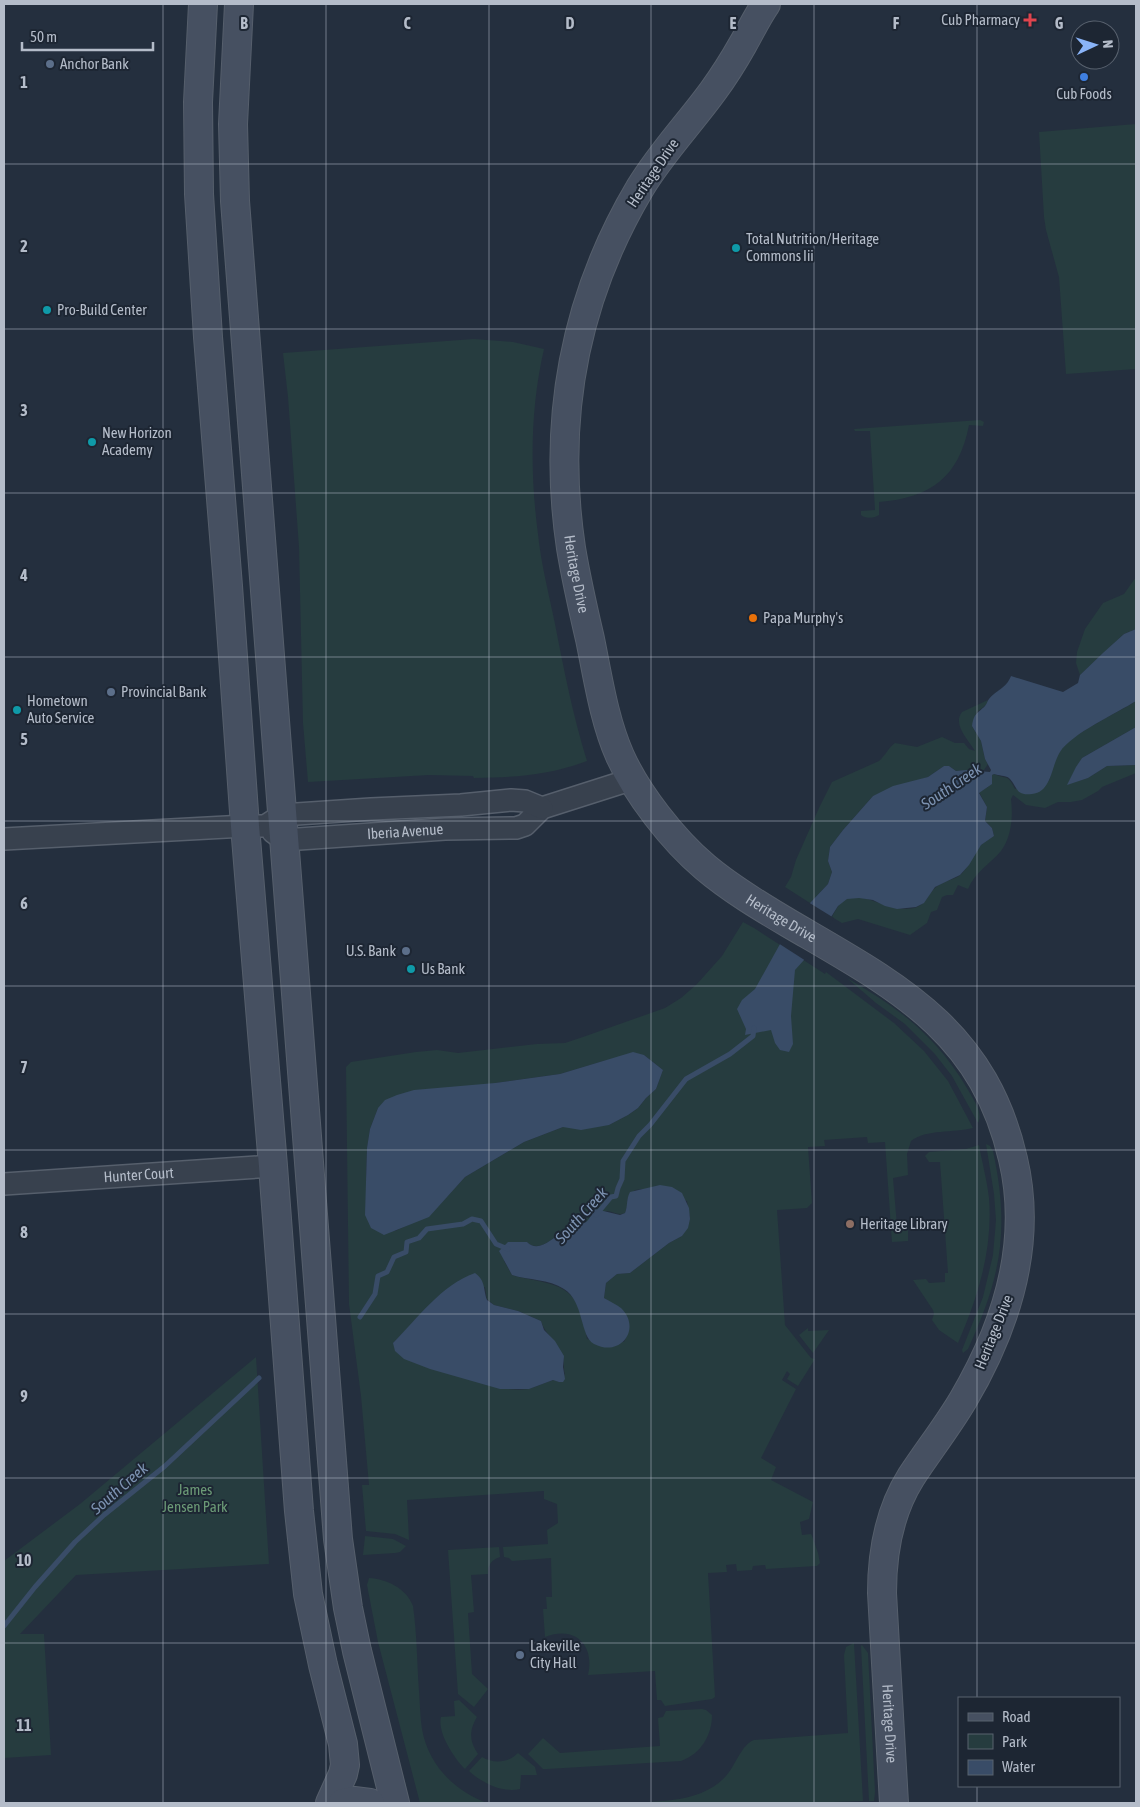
<svg xmlns="http://www.w3.org/2000/svg" width="1140" height="1807" font-family="'Asap Condensed',sans-serif">
<rect width="100%" height="100%" fill="#242f3e"/>
<path fill="#263c3f" fill-rule="evenodd" d="M 1136,124 L 1136,369 L 1066,374 L 1059,277 L 1046,230 L 1044,217 L 1039,132 Z
M 474,339 L 513,342 L 544,349 C 530,409 530,474 538,534 C 541,564 549,594 555,624 C 564,670 573,716 587,761 C 546,776 517,777 474,778 L 473,776 L 429,775 L 308,782 L 303,723 L 299,547 L 288,397 L 283,353 Z
M 980,420 L 984,422 L 983,426 L 969,425 C 959,477 931,498 879,502 L 879,515 C 875,518 865,519 861,515 L 861,511 L 875,510 L 870,431 L 855,431 L 854,429 Z
M 1136,577 L 1136,629 L 1124,634 L 1080,675 L 1076,663 L 1077,652 L 1085,629 L 1103,603 L 1124,594 Z
M 988,700 L 986,705 L 977,712 L 972,726 L 981,741 L 985,759 L 988,764 L 984,770 L 956,771 L 949,766 L 944,766 L 928,777 L 873,796 L 843,830 L 830,847 L 828,861 L 832,872 L 828,884 L 810,903 L 785,887 L 791,877 L 796,860 L 819,808 L 832,782 L 879,761 C 886,755 888,748 895,743 L 917,747 L 942,737 L 955,743 L 964,743 L 969,749 L 975,751 C 969,740 952,725 962,712 Z
M 1136,701 L 1136,727 L 1082,758 L 1068,784 L 1088,778 L 1107,766 L 1136,765 L 1136,773 L 1102,787 L 1098,791 L 1082,800 L 1071,802 L 1058,802 L 1045,808 L 1026,805 L 1013,795 L 1011,799 C 1013,816 1012,836 1001,851 C 990,864 975,872 968,889 L 958,885 L 953,895 L 947,895 L 942,897 L 937,910 L 931,912 L 927,923 L 910,935 L 858,919 L 842,923 L 832,917 C 835,911 839,903 846,899 C 865,890 891,916 917,907 C 927,903 928,894 935,888 C 941,882 952,880 959,876 C 969,868 973,854 981,845 C 985,841 990,839 994,836 L 992,828 L 985,821 L 987,807 L 979,792 L 988,787 L 992,775 L 994,774 C 1007,780 1007,773 1015,789 L 1049,781 C 1052,771 1054,759 1060,751 C 1072,733 1116,714 1136,701 Z
M 743,922 L 754,928 L 825,974 L 826,972 L 894,1023 L 924,1051 L 948,1081 L 973,1128 C 954,1133 926,1129 911,1141 L 907,1154 L 908,1175 L 893,1178 L 897,1226 L 908,1227 L 908,1241 L 892,1242 L 885,1142 L 868,1143 L 867,1137 L 824,1140 L 825,1146 L 808,1147 L 812,1203 L 807,1208 L 777,1210 L 785,1325 L 811,1358 L 815,1359 L 798,1386 L 787,1379 L 790,1374 L 787,1371 L 782,1380 L 796,1389 L 761,1458 L 776,1467 L 771,1480 L 813,1502 L 809,1519 L 800,1522 L 802,1535 L 811,1534 L 812,1536 L 818,1553 L 820,1563 L 817,1566 L 766,1569 L 765,1565 L 753,1566 L 752,1570 L 737,1571 L 736,1564 L 726,1565 L 727,1572 L 708,1573 L 715,1697 L 712,1699 L 665,1706 L 661,1700 L 657,1700 L 655,1671 L 588,1675 C 595,1645 575,1625 545,1637 L 543,1609 L 547,1609 L 546,1597 L 552,1597 L 551,1558 L 512,1561 L 509,1558 L 504,1557 L 503,1547 L 548,1544 L 547,1530 L 558,1523 L 557,1504 L 544,1499 L 544,1491 L 407,1500 L 409,1540 L 395,1534 L 366,1531 L 362,1485 L 369,1485 L 361,1396 L 349,1304 L 346,1067 L 351,1062 L 416,1052 L 437,1050 L 458,1053 L 537,1044 L 565,1043 L 583,1037 L 665,1008 L 681,998 L 697,984 L 722,956 ZM 644,1055 L 663,1070 L 656,1089 L 646,1098 L 638,1108 L 628,1115 L 609,1125 L 563,1127 L 524,1142 L 465,1177 L 441,1203 L 408,1225 L 395,1231 L 366,1176 L 367,1148 L 370,1129 L 378,1108 L 495,1083 L 560,1074 L 607,1060 ZM 641,1189 L 687,1201 L 690,1219 L 682,1236 L 669,1243 L 630,1273 L 617,1274 L 606,1283 L 604,1298 C 622,1310 634,1322 624,1342 L 587,1339 C 585,1329 583,1318 579,1308 C 568,1280 536,1283 512,1275 L 504,1261 L 508,1243 L 527,1242 C 538,1253 552,1239 561,1233 C 570,1226 583,1224 593,1219 C 596,1217 603,1212 607,1211 C 613,1211 618,1216 625,1213 L 627,1207 L 628,1197 L 635,1190 ZM 485,1287 L 487,1299 L 494,1305 L 518,1311 L 541,1321 C 545,1334 557,1342 562,1355 C 565,1360 563,1368 565,1374 L 559,1382 L 554,1380 C 545,1382 537,1387 528,1389 C 489,1395 429,1359 393,1343 L 401,1335 Z
M 847,978 C 903,1011 938,1037 971,1095 C 975,1102 983,1114 978,1123 L 952,1076 L 934,1053 L 905,1024 L 876,1003 Z
M 986,1144 L 990,1146 L 993,1151 C 1010,1230 1001,1277 968,1349 L 963,1353 L 962,1350 L 983,1297 L 993,1255 L 996,1220 L 994,1194 Z
M 979,1145 C 982,1162 987,1180 989,1198 C 993,1249 978,1297 958,1343 L 939,1330 L 932,1320 L 934,1314 L 933,1310 L 913,1280 L 926,1279 L 929,1283 L 945,1282 L 945,1273 L 948,1273 L 940,1162 L 929,1162 L 925,1156 L 929,1152 L 966,1149 Z
M 808,1328 L 808,1331 L 829,1330 L 813,1353 L 799,1335 Z
M 256,1357 L 269,1564 L 76,1575 L 20,1634 L 44,1634 L 51,1755 L 4,1758 L 4,1561 L 80,1504 Z
M 365,1536 L 393,1539 L 406,1546 L 400,1552 L 395,1553 L 363,1555 Z
M 499,1547 L 500,1557 C 491,1560 488,1565 488,1574 L 471,1575 L 474,1612 L 468,1613 L 472,1674 L 488,1689 L 474,1707 L 458,1694 L 448,1550 Z
M 369,1578 C 387,1579 407,1589 413,1606 C 417,1634 417,1663 419,1691 C 420,1703 420,1717 422,1729 C 428,1764 454,1791 487,1803 L 420,1803 L 378,1642 L 367,1585 Z
M 854,1643 L 863,1801 L 805,1803 L 617,1803 C 653,1801 700,1805 726,1776 C 736,1765 741,1745 754,1740 L 848,1733 L 844,1655 L 846,1647 Z
M 862,1645 L 868,1653 L 875,1792 L 874,1801 L 869,1801 L 861,1646 Z
M 459,1700 L 477,1717 C 469,1730 469,1741 478,1754 L 465,1769 C 454,1758 437,1732 441,1717 L 455,1716 L 454,1701 Z
M 702,1709 L 706,1710 L 712,1715 C 712,1735 701,1754 681,1761 L 547,1769 L 543,1769 L 528,1754 L 543,1738 L 560,1753 L 660,1746 L 658,1718 L 663,1717 L 666,1711 Z
M 518,1753 L 535,1767 L 537,1775 L 521,1775 L 520,1789 C 502,1793 482,1783 469,1771 L 482,1757 C 494,1764 508,1763 518,1753 Z"/>
<path fill="#394c67" d="M 1136,629 L 1136,701 C 1117,713 1071,734 1060,752 C 1051,766 1052,792 1032,794 C 1015,796 1018,787 1009,778 C 1005,775 999,776 994,774 L 992,775 L 992,784 L 979,793 L 987,807 L 985,821 L 992,828 L 994,836 L 981,845 L 969,865 L 960,875 L 935,887 L 924,903 L 916,907 L 897,909 L 885,906 L 873,900 L 859,898 L 847,899 L 838,906 L 804,960 L 795,970 L 791,1016 L 793,1044 L 789,1052 L 780,1050 L 775,1043 L 771,1030 L 745,1035 L 746,1029 L 737,1009 L 742,1000 L 755,989 L 780,944 L 810,903 L 828,884 L 832,872 L 828,861 L 830,847 L 843,830 L 873,796 L 893,786 L 928,777 L 944,766 L 949,766 L 956,771 L 966,770 L 990,772 L 991,770 L 985,759 L 981,741 L 972,726 C 974,713 977,714 985,706 C 987,704 987,701 989,699 C 996,690 1006,689 1011,676 L 1063,692 L 1078,683 L 1080,675 L 1104,652 L 1124,634 Z
M 1136,727 L 1136,765 L 1107,766 L 1088,778 L 1067,785 L 1076,767 L 1082,758 Z
M 633,1052 L 644,1055 L 663,1070 L 656,1089 L 646,1098 L 638,1108 L 628,1115 L 609,1125 L 581,1130 L 563,1127 L 524,1142 L 465,1177 L 429,1217 L 384,1235 L 371,1228 L 365,1215 L 367,1148 L 370,1129 L 378,1108 L 385,1100 L 397,1095 L 414,1090 L 495,1083 L 560,1074 Z
M 660,1185 L 672,1187 L 682,1193 L 689,1208 L 690,1219 L 688,1228 L 682,1236 L 669,1243 L 630,1273 L 617,1274 L 606,1283 L 604,1298 C 609,1301 616,1304 621,1308 C 642,1328 621,1358 594,1344 C 580,1337 584,1301 564,1289 C 549,1279 528,1280 512,1275 L 499,1251 L 508,1242 L 527,1242 C 539,1254 553,1237 563,1232 C 570,1227 579,1226 586,1222 C 590,1219 592,1213 595,1209 L 620,1215 L 625,1213 C 628,1206 626,1199 630,1192 Z
M 475,1273 C 486,1281 483,1289 487,1300 L 494,1305 L 518,1311 L 541,1321 L 544,1330 L 555,1341 L 564,1356 L 563,1367 L 565,1379 L 563,1382 L 559,1382 L 553,1380 L 529,1389 L 500,1389 L 430,1369 L 404,1359 L 395,1351 L 393,1343 C 418,1318 441,1285 475,1273 Z"/>
<path fill="#242f3e" d="M 808,902 L 834,918 L 806,961 L 778,943 Z"/>
<g fill="none" stroke-linecap="round" stroke-linejoin="round">
<path stroke="#394c67" stroke-width="5" d="M 596,1215 L 611,1197 L 616,1196 L 618,1188 L 622,1179 L 623,1161 L 639,1136 L 650,1125 L 686,1079 L 730,1054 L 753,1036 L 754,1028
M 360,1317 L 375,1294 L 378,1276 L 387,1272 L 394,1257 L 406,1252 L 407,1242 L 419,1238 L 427,1229 L 463,1224 L 472,1219 L 481,1221 L 496,1244 L 508,1249
M 4,1626 L 35,1587 L 75,1542 L 104,1515 L 165,1466 L 259,1378"/>
<defs>
<g id="street">
<path id="s1" d="M 273,832 L 284,840 L 445,829 L 516,828 L 525,825 L 542,808 L 633,779"/>
<path d="M 4,839 L 245,826 L 265,826 L 282,815 L 371,809 L 461,805 L 511,800 L 525,801 L 542,808"/>
<path id="s2" d="M 4,1184 L 273,1166"/>
</g>
<g id="secondary">
<path d="M 203,4 L 198,102 L 199,194 L 208,337 L 228,586 L 245,826 L 273,1166 L 299,1511 L 308,1594 L 323,1665 L 343,1744 L 345,1765 L 343,1774 L 330,1803"/>
<path d="M 239,4 L 233,124 L 235,201 L 338,1539 L 348,1608 L 357,1651 L 395,1803"/>
<path id="s3" d="M 766,4 C 757,17 751,30 743,44 C 734,60 724,76 713,91 C 689,124 661,153 640,188 C 574,299 552,421 571,548 C 576,578 583,609 590,639 C 598,678 604,720 620,756 C 637,794 673,840 705,867 C 731,889 761,907 790,924 C 896,986 983,1029 1013,1159 C 1033,1243 1006,1327 963,1400 C 947,1427 928,1451 911,1477 C 889,1512 882,1553 882,1593 L 894,1803"/>
<path d="M 343,1803 L 354,1801 L 370,1803"/>
</g>
</defs>
<use href="#street" stroke="#565f6c" stroke-width="24"/>
<use href="#secondary" stroke="#565f6c" stroke-width="30"/>
<use href="#street" stroke="#38414e" stroke-width="21"/>
<use href="#secondary" stroke="#465061" stroke-width="28"/>
</g>
<path fill="none" stroke="#b4bcc9" stroke-width="1" stroke-opacity="0.55" d="M 163,4 L 163,1803M 326,4 L 326,1803M 489,4 L 489,1803M 651,4 L 651,1803M 814,4 L 814,1803M 977,4 L 977,1698M 4,164 L 1136,164M 4,329 L 1136,329M 4,493 L 1136,493M 4,657 L 1136,657M 4,821 L 1136,821M 4,986 L 1136,986M 4,1150 L 1136,1150M 4,1314 L 1136,1314M 4,1478 L 1136,1478M 4,1643 L 1136,1643M 977,1786 L 977,1803"/>
<path fill="#e0444e" stroke="#1d2633" stroke-width="2" d="M1027.5 12.5h5v5h5v5h-5v5h-5v-5h-5v-5h5z"/>
<g fill="#5c6f8a" stroke="#1d2633" stroke-width="2">
<circle cx="50" cy="64" r="5"/>
<circle cx="111" cy="692" r="5"/>
<circle cx="406" cy="951" r="5"/>
<circle cx="520" cy="1655" r="5"/>
</g>
<circle fill="#3f7fe0" stroke="#1d2633" stroke-width="2" cx="1084" cy="77" r="5"/>
<g fill="#0f9aa8" stroke="#1d2633" stroke-width="2">
<circle cx="736" cy="248" r="5"/>
<circle cx="47" cy="310" r="5"/>
<circle cx="92" cy="442" r="5"/>
<circle cx="17" cy="710" r="5"/>
<circle cx="411" cy="969" r="5"/>
</g>
<circle fill="#e8710a" stroke="#1d2633" stroke-width="2" cx="753" cy="618" r="5"/>
<circle fill="#8d6e63" stroke="#1d2633" stroke-width="2" cx="850" cy="1224" r="5"/>
<g text-anchor="middle" stroke-width="4" stroke-linejoin="round" paint-order="stroke">
<g font-size="15" fill="#b4bcc9" stroke="#1d2633" text-anchor="start">
<text x="1020" y="25" text-anchor="end">Cub Pharmacy</text>
<text x="60" y="69">Anchor Bank</text>
<text x="1084" y="99" text-anchor="middle">Cub Foods</text>
<text x="746" y="244">Total Nutrition/Heritage<tspan x="746" dy="17">Commons Iii</tspan></text>
<text x="57" y="315">Pro-Build Center</text>
<text x="102" y="438">New Horizon<tspan x="102" dy="17">Academy</tspan></text>
<text x="763" y="623">Papa Murphy's</text>
<text x="121" y="697">Provincial Bank</text>
<text x="27" y="706">Hometown<tspan x="27" dy="17">Auto Service</tspan></text>
<text x="396" y="956" text-anchor="end">U.S. Bank</text>
<text x="421" y="974">Us Bank</text>
<text x="860" y="1229">Heritage Library</text>
<text x="530" y="1651">Lakeville<tspan x="530" dy="17">City Hall</tspan></text>
</g>
<g font-size="15" fill="#b4bcc9" stroke="#1d2633">
<text transform="translate(653 173) rotate(-56)" y="5">Heritage Drive</text>
<text dy="5" stroke="none"><textPath href="#s3" startOffset="624">Heritage Drive</textPath></text>
<text dy="5" stroke="none"><textPath href="#s1" startOffset="135">Iberia Avenue</textPath></text>
<text dy="5" stroke="none"><textPath href="#s3" startOffset="1044">Heritage Drive</textPath></text>
<text dy="5" stroke="none"><textPath href="#s2" startOffset="135">Hunter Court</textPath></text>
<text transform="translate(994 1332) rotate(-68)" y="5">Heritage Drive</text>
<text dy="5" stroke="none"><textPath href="#s3" startOffset="1988">Heritage Drive</textPath></text>
</g>
<g font-size="15" fill="#6b9a76" stroke="#1d2633">
<text x="195" y="1495">James<tspan x="195" dy="17">Jensen Park</tspan></text>
</g>
<g font-size="16" font-style="italic" fill="#7c92b1" stroke="#1d2633">
<text transform="translate(951 786) rotate(-34)" y="6">South Creek</text>
<text transform="translate(581 1215) rotate(-48)" y="6">South Creek</text>
<text transform="translate(119 1488) rotate(-41)" y="6">South Creek</text>
</g>
</g>
<g font-size="16" text-anchor="middle" font-weight="bold" fill="#b4bcc9" stroke="#1d2633" stroke-width="4" stroke-linejoin="round" paint-order="stroke">
<text x="244" y="29">B</text>
<text x="407" y="29">C</text>
<text x="570" y="29">D</text>
<text x="733" y="29">E</text>
<text x="896" y="29">F</text>
<text x="1059" y="29">G</text>
<text x="24" y="88">1</text>
<text x="24" y="252">2</text>
<text x="24" y="416">3</text>
<text x="24" y="581">4</text>
<text x="24" y="745">5</text>
<text x="24" y="909">6</text>
<text x="24" y="1073">7</text>
<text x="24" y="1238">8</text>
<text x="24" y="1402">9</text>
<text x="24" y="1566">10</text>
<text x="24" y="1731">11</text>
</g>
<rect width="1140" height="1807" fill="none" stroke="#b4bcc9" stroke-width="10"/>
<rect x="958" y="1697" width="162" height="90" fill="#1d2633" stroke="#59626f"/>
<rect x="968" y="1713" width="25" height="8" fill="#465061" stroke="#59626f"/>
<text x="1002" y="1722" font-size="15" fill="#b4bcc9">Road</text>
<rect x="968" y="1734" width="25" height="15" fill="#263c3f" stroke="#59626f"/>
<text x="1002" y="1747" font-size="15" fill="#b4bcc9">Park</text>
<rect x="968" y="1760" width="25" height="15" fill="#394c67" stroke="#59626f"/>
<text x="1002" y="1772" font-size="15" fill="#b4bcc9">Water</text>
<g transform="translate(1095 45) rotate(86)"><circle r="24" fill="#1d2633" stroke="#59626f"/>
<path d="M0-4L9 19L0 12L-9 19Z" fill="#8ab4f8"/>
<text y="-8" font-size="14" font-weight="bold" text-anchor="middle" fill="#b4bcc9">N</text>
</g>
<path d="M22 42v8h131v-8" fill="none" stroke="#b4bcc9" stroke-width="2.5"/>
<text x="30" y="42" font-size="15" fill="#b4bcc9" stroke="#1d2633" stroke-width="4" paint-order="stroke">50 m</text>
</svg>
